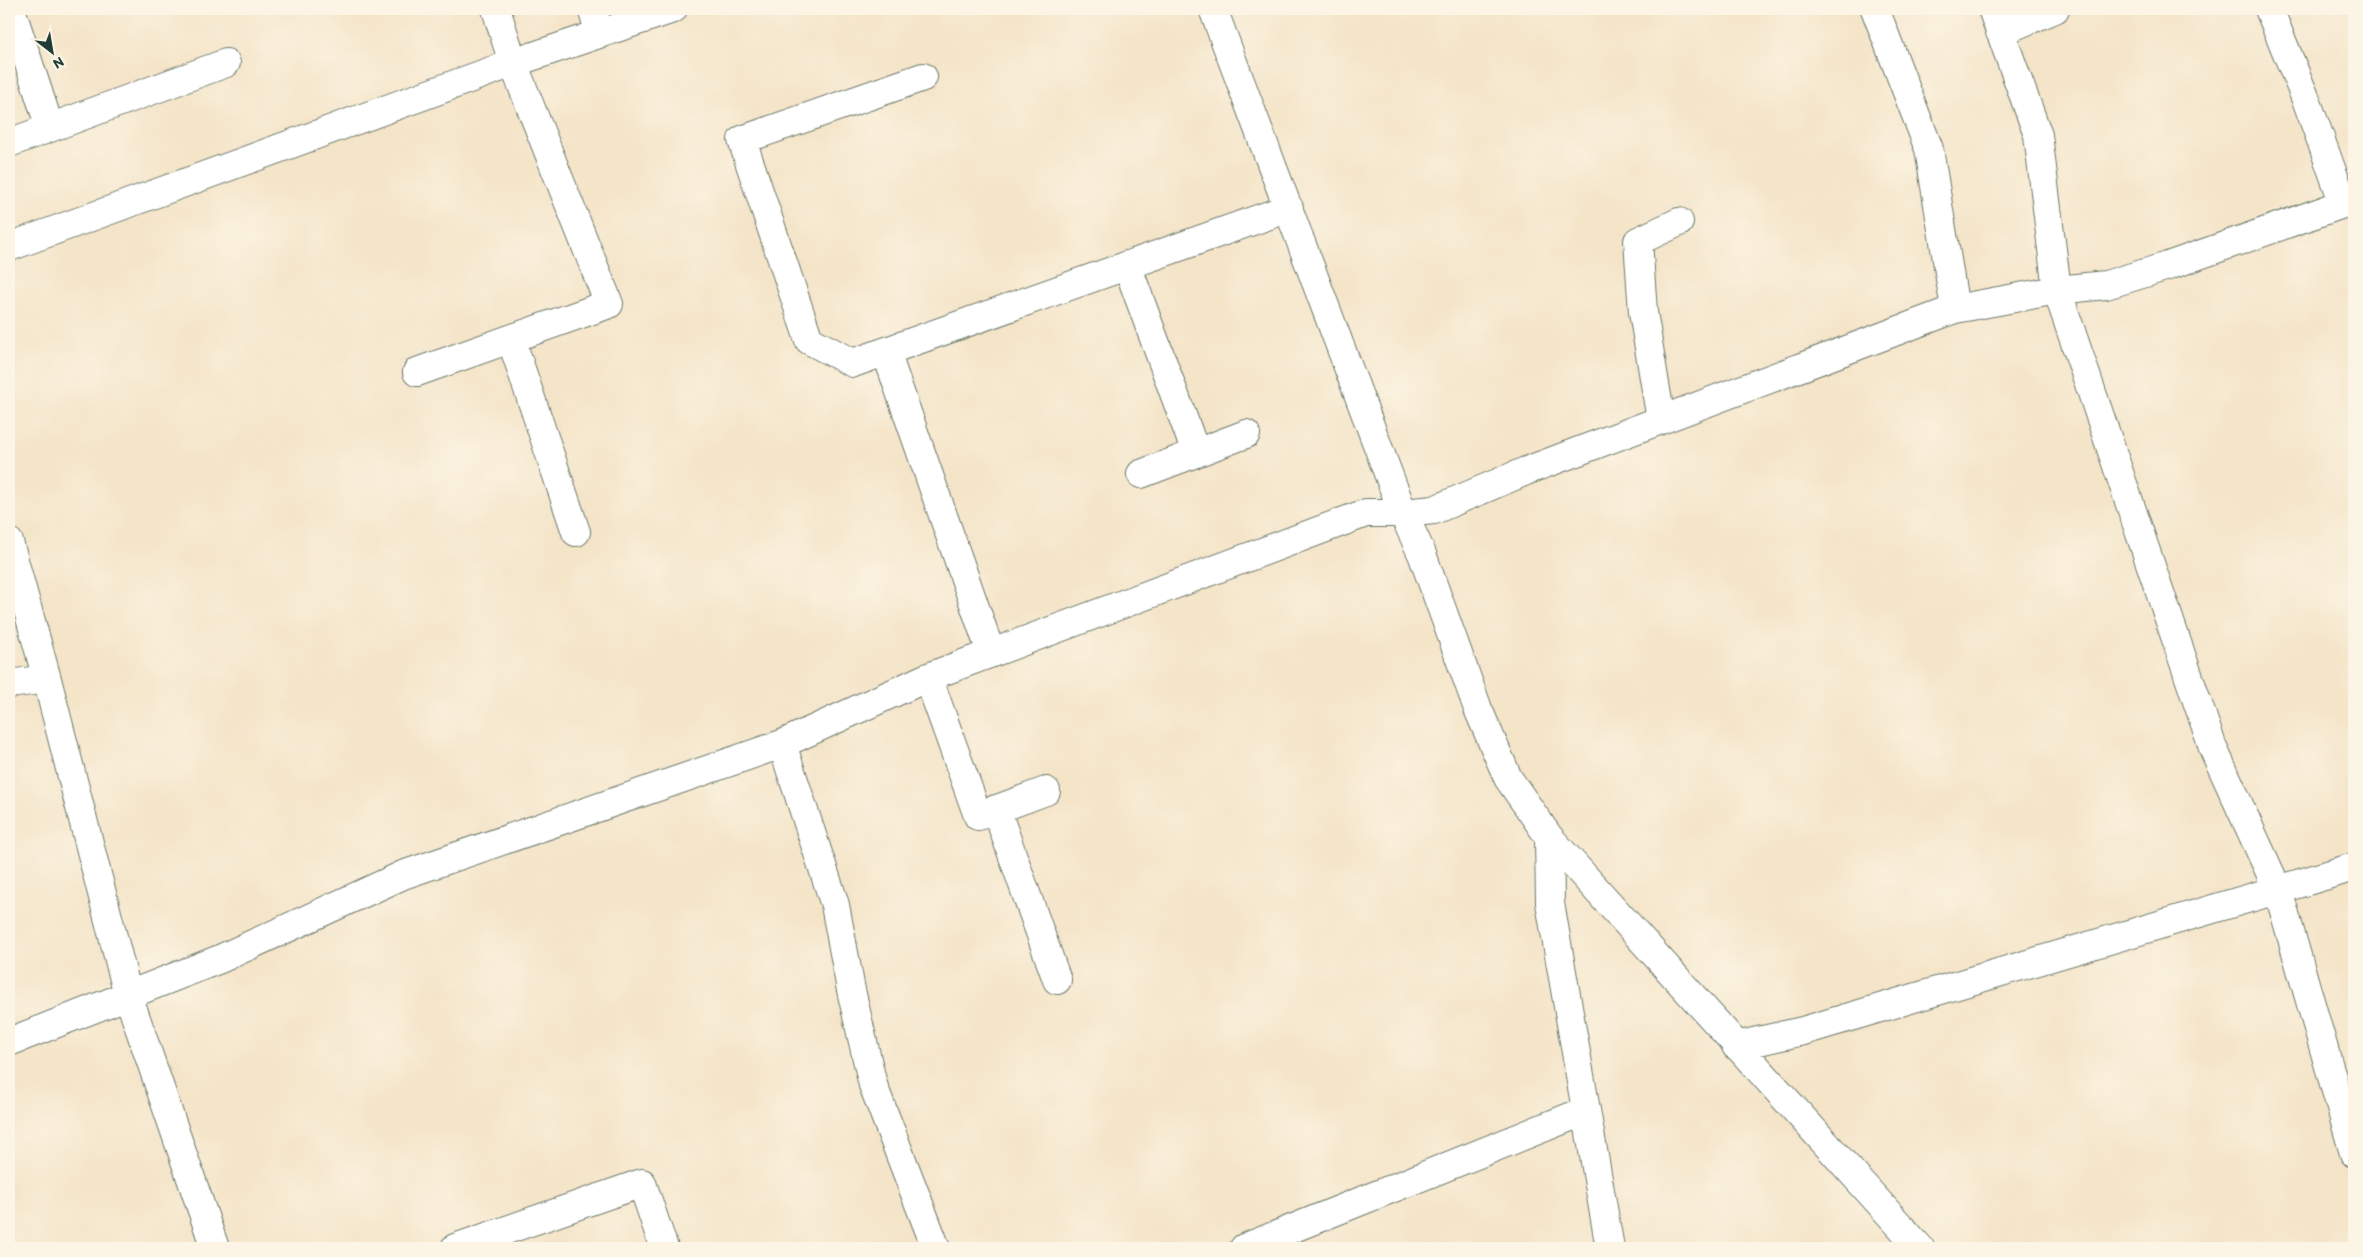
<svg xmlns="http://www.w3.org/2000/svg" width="2363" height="1257" font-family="Itim,sans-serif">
<rect width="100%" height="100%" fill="#fcf5e5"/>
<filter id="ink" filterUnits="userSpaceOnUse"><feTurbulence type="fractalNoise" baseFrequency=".02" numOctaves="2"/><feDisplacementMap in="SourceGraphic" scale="10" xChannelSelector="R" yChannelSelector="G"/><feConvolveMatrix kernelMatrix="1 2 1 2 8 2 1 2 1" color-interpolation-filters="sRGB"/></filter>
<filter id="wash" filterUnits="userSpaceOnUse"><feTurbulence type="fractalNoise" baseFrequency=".0096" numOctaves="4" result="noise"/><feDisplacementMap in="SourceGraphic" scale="20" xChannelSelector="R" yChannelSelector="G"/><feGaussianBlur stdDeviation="1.12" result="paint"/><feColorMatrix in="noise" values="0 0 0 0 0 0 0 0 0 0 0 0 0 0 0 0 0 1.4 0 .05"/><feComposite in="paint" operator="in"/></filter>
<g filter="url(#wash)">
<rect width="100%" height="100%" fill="#f4e4c8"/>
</g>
<g filter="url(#ink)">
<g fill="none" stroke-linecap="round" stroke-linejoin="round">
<defs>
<path id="minor" d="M 11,9 L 50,128
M 592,9 L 600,33
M 1213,9 L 1403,513 L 1422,554 L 1478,709 L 1508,778 L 1549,837 L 1920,1248
M 1875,9 L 1929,149 L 1955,309
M 1992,9 L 2038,135 L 2057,290 L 2213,748 L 2278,890 L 2354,1153
M 2269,9 L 2307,102 L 2344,204
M 2000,32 L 2055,9
M 923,77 L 742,140 L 809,340 L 853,363 L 1289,208
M 9,143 L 226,63
M 9,247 L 513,63 L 673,9
M 1127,265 L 1196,453
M 511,339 L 576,532
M 886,352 L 991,653
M 417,372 L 609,304 L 513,63 L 496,9
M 1661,420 L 1643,312 L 1638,241 L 1679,222
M 1141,474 L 1246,434
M 9,542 L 47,679 L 128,995 L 215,1248
M 928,677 L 978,816 L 1046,791
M 9,684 L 47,679
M 782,744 L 835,905 L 851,990 L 873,1085 L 936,1248
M 996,809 L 1057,980
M 1549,837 L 1550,903 L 1610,1248
M 9,1042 L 220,959 L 403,875 L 782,744 L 928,677 L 1366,513 L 1403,513 L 1434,510 L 1526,471 L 1955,309 L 2057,290 L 2106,285 L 2168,266 L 2354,200
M 1736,1046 L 1803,1031 L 2354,867
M 455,1248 L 642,1183 L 664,1248
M 1244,1248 L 1585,1111"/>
</defs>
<use href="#minor" stroke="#6a7768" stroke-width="30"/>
<use href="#minor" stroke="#fff" stroke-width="28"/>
</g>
</g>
<rect width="2363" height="1257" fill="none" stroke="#fcf5e5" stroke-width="30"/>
<g transform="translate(52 52) rotate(149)" stroke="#fcf5e5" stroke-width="4" paint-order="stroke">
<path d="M0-4L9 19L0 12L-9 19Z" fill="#1f3d34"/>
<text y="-8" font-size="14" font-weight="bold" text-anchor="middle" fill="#1f3d34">N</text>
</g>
</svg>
